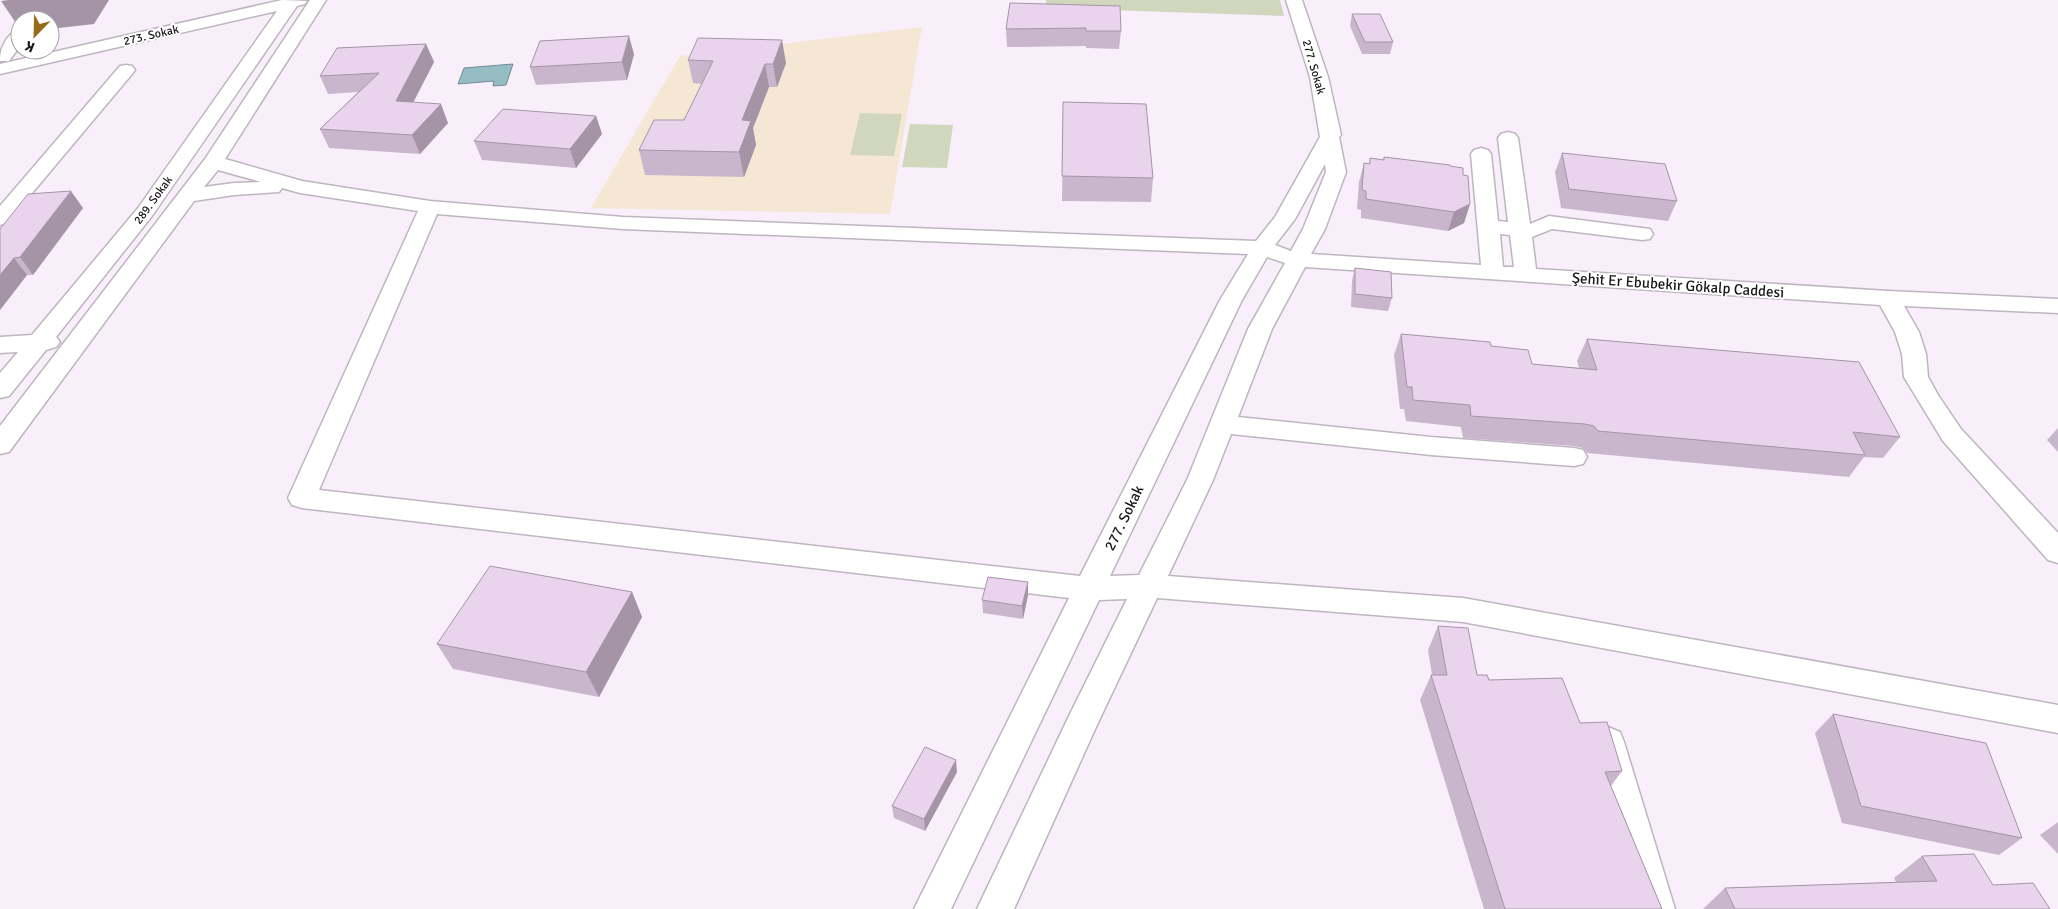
<svg xmlns="http://www.w3.org/2000/svg" width="2058" height="909" font-family="Signika,sans-serif">
<rect width="100%" height="100%" fill="#f9effb"/>
<path fill="#f6e6d4" d="M 922,27 L 890,214 L 591,208 L 680,56 Z"/>
<path fill="#d1d7bc" d="M 1046,0 L 1280,0 L 1284,16 L 1046,8 Z
M 860,113 L 902,114 L 894,156 L 850,155 Z
M 910,124 L 953,125 L 947,168 L 902,167 Z"/>
<path fill="#97bdc4" stroke="#728b91" d="M 513,64 L 506,85 L 493,86 L 494,81 L 458,84 L 464,68 Z"/>
<g fill="none" stroke-linecap="round" stroke-linejoin="round">
<defs>
<path id="minor" d="M 282,0 L 307,1 L 305,4 L 297,6 L 152,216 L 56,337 L 60,342 L 56,347 L 46,350 L 9,396 L 0,398 L 0,373 L 18,352 L 0,353 L 0,337 L 32,335 L 138,208 L 277,11 L 0,74 L 0,64 Z
M 310,0 L 326,0 L 225,159 L 302,181 L 430,201 L 623,217 L 1256,241 L 1275,217 L 1320,137 L 1310,77 L 1286,0 L 1302,0 L 1328,77 L 1341,135 L 1339,137 L 1346,172 L 1325,229 L 1311,254 L 1481,265 L 1471,154 L 1474,150 L 1481,148 L 1488,150 L 1491,154 L 1498,221 L 1508,222 L 1498,138 L 1501,134 L 1508,132 L 1515,134 L 1518,138 L 1530,224 L 1549,216 L 1642,228 L 1650,229 L 1653,234 L 1650,239 L 1642,240 L 1552,229 L 1532,237 L 1536,269 L 1888,291 L 2058,299 L 2058,313 L 1904,306 L 1919,332 L 1926,354 L 1928,377 L 1938,395 L 1961,429 L 2058,533 L 2058,563 L 2048,560 L 1943,441 L 1904,377 L 1902,354 L 1895,332 L 1880,305 L 1305,267 L 1272,329 L 1238,417 L 1431,437 L 1574,448 L 1583,450 L 1587,457 L 1583,464 L 1574,466 L 1431,455 L 1231,434 L 1213,480 L 1168,576 L 1463,598 L 2058,705 L 2058,733 L 1463,622 L 1157,598 L 1096,727 L 1014,909 L 977,909 L 1070,714 L 1127,599 L 1099,600 L 951,909 L 914,909 L 1069,598 L 302,508 L 292,505 L 288,498 L 418,211 L 300,193 L 282,188 L 279,192 L 234,195 L 194,201 L 9,452 L 0,454 L 0,426 L 205,159 ZM 1325,164 L 1326,172 L 1303,229 L 1291,251 L 1275,245 L 1295,219 ZM 218,170 L 261,182 L 234,183 L 204,187 ZM 437,214 L 623,229 L 1248,254 L 1220,300 L 1080,576 L 319,490 ZM 1500,234 L 1510,235 L 1514,267 L 1503,267 ZM 1267,257 L 1285,263 L 1248,329 L 1187,480 L 1139,575 L 1110,576 L 1242,300 Z
M 20,30 L 20,46 L 9,61 L 0,61 C 0,49 6,33 20,30 Z
M 126,65 L 132,66 L 135,70 L 132,74 L 7,223 L 0,225 L 0,206 L 120,66 Z
M 1608,727 L 1620,732 L 1624,742 L 1675,909 L 1639,909 L 1592,742 L 1596,732 Z"/>
</defs>
<use href="#minor" stroke="#bfb5c0" stroke-width="3"/>
<use href="#minor" fill="#fff" fill-rule="evenodd"/>
</g>
<path fill="#c9b6cc" d="M 1010,3 L 1121,31 L 1119,49 L 1086,48 L 1086,46 L 1007,47 L 1006,29 Z
M 1352,14 L 1393,42 L 1390,54 L 1362,54 L 1350,26 Z
M 426,44 L 434,62 L 413,103 L 448,123 L 420,154 L 329,148 L 320,129 L 358,92 L 328,94 L 320,76 Z
M 634,54 L 627,80 L 536,85 L 530,67 Z
M 688,60 L 786,63 L 777,87 L 769,87 L 753,128 L 756,145 L 744,177 L 645,175 L 639,150 L 684,120 L 702,84 L 693,83 Z
M 596,116 L 602,134 L 576,168 L 482,160 L 474,141 Z
M 1063,126 L 1153,178 L 1151,202 L 1062,201 Z
M 1562,153 L 1677,201 L 1668,221 L 1561,208 L 1555,172 Z
M 1384,157 L 1450,166 L 1463,175 L 1470,204 L 1464,223 L 1448,231 L 1361,218 L 1361,210 L 1357,209 L 1359,182 L 1364,163 L 1369,164 L 1370,158 L 1383,160 Z
M 83,208 L 33,275 L 27,275 L 0,310 L 0,229 Z
M 1355,268 L 1392,298 L 1388,311 L 1351,307 L 1352,281 Z
M 1401,334 L 1491,346 L 1532,364 L 1579,368 L 1577,361 L 1587,339 L 1900,437 L 1883,458 L 1864,457 L 1849,477 L 1587,453 L 1583,448 L 1574,446 L 1463,438 L 1461,427 L 1406,421 L 1404,409 L 1400,409 L 1394,355 Z
M 2058,428 L 2058,452 L 2047,440 Z
M 1028,582 L 1028,595 L 1023,619 L 983,613 L 982,600 Z
M 632,592 L 642,617 L 599,697 L 453,669 L 437,644 Z
M 1438,626 L 1477,675 L 1580,723 L 1622,771 L 1611,786 L 1662,909 L 1484,909 L 1420,700 L 1431,675 L 1432,675 L 1428,650 Z
M 1833,714 L 2022,838 L 1999,855 L 1842,823 L 1815,733 Z
M 957,772 L 925,831 L 894,818 L 892,806 Z
M 2058,822 L 2058,854 L 2040,835 Z
M 1922,856 L 2050,909 L 1703,909 L 1725,888 L 1896,882 L 1894,878 Z"/>
<path fill="#a494a6" d="M 8,0 L 109,0 L 94,24 L 50,29 L 50,20 L 20,20 L 20,29 L 1,1 Z
M 629,36 L 634,54 L 627,80 L 622,62 Z
M 782,40 L 786,63 L 777,87 L 773,64 Z
M 426,44 L 434,62 L 404,120 L 396,101 Z
M 765,64 L 769,87 L 753,128 L 756,145 L 744,177 L 739,152 L 742,120 Z
M 441,104 L 448,123 L 420,154 L 412,135 Z
M 596,116 L 602,134 L 576,168 L 570,149 Z
M 71,191 L 83,208 L 33,275 L 20,257 Z
M 1470,204 L 1464,223 L 1448,231 L 1454,212 Z
M 14,258 L 27,275 L 0,310 L 0,275 Z
M 1028,582 L 1028,595 L 1023,619 L 1022,606 Z
M 632,592 L 642,617 L 599,697 L 586,672 Z
M 956,760 L 957,772 L 925,831 L 924,819 Z"/>
<path fill="#ead4ed" stroke="#a494a6" d="M 1010,3 L 1120,6 L 1121,31 L 1086,31 L 1086,28 L 1006,29 Z
M 1352,14 L 1380,14 L 1393,42 L 1365,42 Z
M 629,36 L 622,62 L 530,67 L 540,41 Z
M 698,38 L 782,40 L 773,64 L 765,64 L 742,120 L 751,121 L 739,152 L 639,150 L 654,120 L 684,120 L 713,61 L 688,60 Z
M 426,44 L 396,101 L 441,104 L 412,135 L 320,129 L 379,73 L 320,76 L 337,48 Z
M 1063,102 L 1146,104 L 1153,178 L 1062,176 Z
M 503,109 L 596,116 L 570,149 L 474,141 Z
M 1562,153 L 1665,164 L 1677,201 L 1569,189 Z
M 1384,157 L 1450,165 L 1450,166 L 1463,168 L 1463,175 L 1468,176 L 1470,204 L 1454,212 L 1366,199 L 1366,191 L 1362,190 L 1364,163 L 1370,164 L 1370,158 L 1384,160 Z
M 71,191 L 20,257 L 14,258 L 0,275 L 0,229 L 28,194 Z
M 1355,268 L 1391,272 L 1392,298 L 1355,294 Z
M 1401,334 L 1490,342 L 1491,346 L 1528,350 L 1532,364 L 1597,370 L 1587,339 L 1859,362 L 1900,437 L 1853,432 L 1865,455 L 1598,431 L 1594,426 L 1585,424 L 1471,416 L 1470,405 L 1413,400 L 1412,387 L 1407,387 Z
M 490,566 L 632,592 L 586,672 L 437,644 Z
M 988,577 L 1028,582 L 1022,606 L 982,600 Z
M 1438,626 L 1468,628 L 1477,675 L 1487,675 L 1489,680 L 1562,678 L 1580,723 L 1607,722 L 1622,771 L 1605,772 L 1662,909 L 1505,909 L 1431,675 L 1447,675 Z
M 1833,714 L 1986,743 L 2022,838 L 1861,806 Z
M 925,747 L 956,760 L 924,819 L 892,806 Z
M 1974,854 L 1993,885 L 2033,883 L 2050,909 L 1735,909 L 1725,888 L 1937,881 L 1922,856 Z"/>
<g text-anchor="middle" stroke-width="4" stroke-linejoin="round" paint-order="stroke">
<g font-size="12" fill="#1a171b" stroke="#fff">
<text transform="translate(151 35) rotate(-13)" y="4">273. Sokak</text>
<text transform="translate(1314 67) rotate(74)" y="4">277. Sokak</text>
<text transform="translate(153 200) rotate(-54)" y="4">289. Sokak</text>
</g>
<g font-size="15" fill="#1a171b" stroke="#fff">
<text transform="translate(1678 285) rotate(4)" y="5">Şehit Er Ebubekir Gökalp Caddesi</text>
<text transform="translate(1124 518) rotate(-64)" y="5">277. Sokak</text>
</g>
</g>
<g transform="translate(35 35) rotate(203)"><circle r="24" fill="#ffffff" stroke="#a3a2a4"/>
<path d="M0-4L9 19L0 12L-9 19Z" fill="#976c18"/>
<text y="-8" font-size="14" font-weight="bold" text-anchor="middle" fill="#1a171b">K</text>
</g>
</svg>
